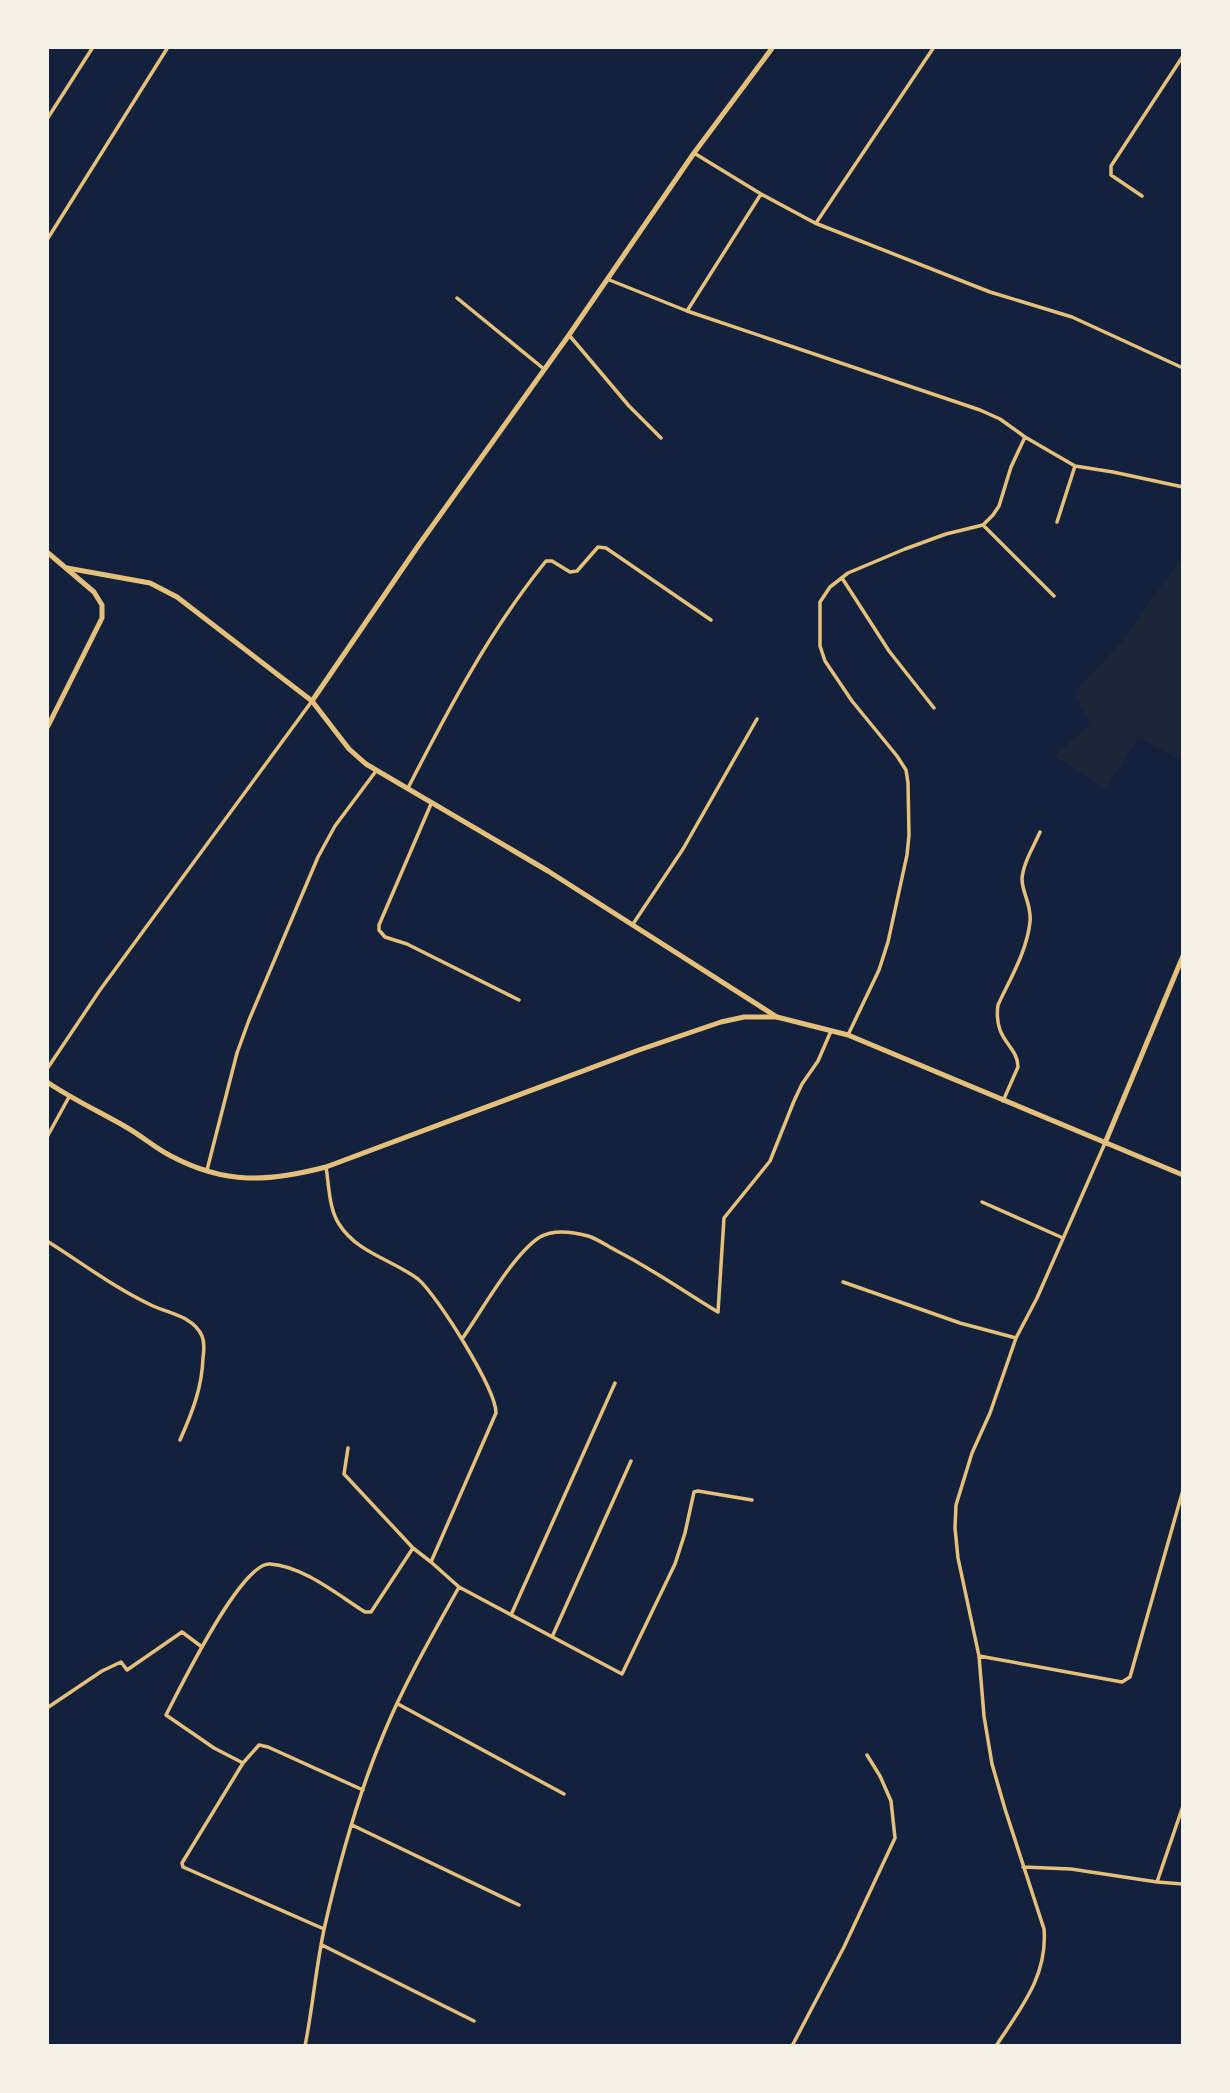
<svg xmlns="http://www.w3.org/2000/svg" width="1230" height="2093" font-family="Raleway,sans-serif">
<rect width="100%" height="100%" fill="#14213d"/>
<path fill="#1d2539" d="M 1183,555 L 1183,761 L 1139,738 L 1106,789 L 1055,756 L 1090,724 L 1074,692 L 1122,642 Z"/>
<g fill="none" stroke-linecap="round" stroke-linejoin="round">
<path stroke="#e5c07b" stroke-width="3.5" d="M 47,119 L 93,47
M 694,153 L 761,194 L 815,223 L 990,292 L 1072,317 L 1183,368
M 1142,196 L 1111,175 L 1111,166 L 1183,56
M 816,223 L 934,47
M 47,240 L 168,47
M 607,279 L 687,311 L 980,410 L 1000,419 L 1025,437 L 1075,466 L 1113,472 L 1183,487
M 457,298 L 544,369
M 687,311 L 761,194
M 569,335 L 629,406 L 661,438
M 1057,522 L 1075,466
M 983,525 L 1054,596
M 842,578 L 889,651 L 934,708
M 408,788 C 448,710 490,630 546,561 L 552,561 L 570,572 L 577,571 L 598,547 L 606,548 L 711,620
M 431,804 L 379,925 L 379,930 L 385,937 L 407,944 L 519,1000
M 633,924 L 683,849 L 757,719
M 848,1035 L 879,970 L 888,942 L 907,855 L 909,835 L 908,783 L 906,770 L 897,756 L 852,701 L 825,661 L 820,646 L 820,602 L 830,587 L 848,573 L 905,549 L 946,534 L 983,525 L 993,515 L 999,506 L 1011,467 L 1025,437
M 47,1069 L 100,990 L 312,701
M 1003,1101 L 1018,1067 C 1018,1045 993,1041 998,1005 C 1010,979 1027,951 1030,922 C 1032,905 1022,893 1022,879 C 1023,863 1034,846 1040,832
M 47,1137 L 69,1097
M 207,1170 L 237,1053 L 249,1020 L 318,857 L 335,826 L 376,771
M 982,1202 L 1063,1238
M 47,1241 C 82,1263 116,1289 153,1306 C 171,1314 194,1317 202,1336 C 205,1343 204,1351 203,1358 C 202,1388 192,1413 180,1440
M 843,1282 L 960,1323 L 1016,1338
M 462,1339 C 481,1312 513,1254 540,1237 C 554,1229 573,1232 588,1236 C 598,1239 607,1246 617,1251 C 652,1269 685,1292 718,1312 L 724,1218 L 770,1161 L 794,1101 L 802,1084 L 818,1061 L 831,1031
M 348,1448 L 344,1474 L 413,1548
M 431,1562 L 459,1587 L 622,1674 L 675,1564 L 685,1533 L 694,1492 L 698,1491 L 752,1500
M 511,1615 L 615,1383
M 552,1637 L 631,1461
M 979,1656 L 1122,1682 L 1130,1677 L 1183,1490
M 398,1704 L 564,1794
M 47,1708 L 102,1671 L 121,1662 L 127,1670 L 182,1632 L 202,1647
M 243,1763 L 214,1748 L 166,1715 C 180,1688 241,1562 270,1564 C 303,1566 338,1595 365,1612 L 371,1612 L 413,1548 L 431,1562 L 496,1413 C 496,1389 437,1295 418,1279 C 393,1260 357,1253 339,1224 C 329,1209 329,1185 326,1167
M 352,1825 L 519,1905
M 1023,1867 L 1071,1869 L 1157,1882 L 1183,1884
M 1157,1882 L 1183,1806
M 324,1929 L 183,1867 L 182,1863 L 243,1763 L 259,1745 L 268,1747 L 363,1790
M 322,1945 L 474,2021
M 305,2046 C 313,2006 316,1965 325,1925 C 340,1860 358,1794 384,1733 C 405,1682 433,1634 459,1587
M 792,2046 L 844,1947 L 895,1838 L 891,1801 L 880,1776 L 867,1755
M 996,2046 C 1020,2009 1048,1976 1044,1929 L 1005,1809 L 992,1764 L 984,1716 L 979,1656 L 958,1558 L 955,1528 L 956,1505 L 972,1453 L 990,1413 L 1016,1338 L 1037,1298 L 1105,1143"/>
<path stroke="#e5c07b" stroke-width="5" d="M 67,568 L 150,583 L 177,597 L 312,701 L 418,546 L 569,335 L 694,153 L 773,47
M 312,701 L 349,749 L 366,764 L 548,871 L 777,1017
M 1105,1143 L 1183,956"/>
<path stroke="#e5c07b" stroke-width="5" d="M 47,552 L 94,592 L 102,605 L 102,618 L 47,728
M 47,1082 C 72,1099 100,1112 126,1127 C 142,1136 155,1148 171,1156 C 226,1185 268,1182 326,1167 L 639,1050 L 721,1022 L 744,1017 L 777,1017 L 848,1035 L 1183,1175"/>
</g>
<rect width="1230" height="2093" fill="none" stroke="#f6f1e7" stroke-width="98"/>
</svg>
